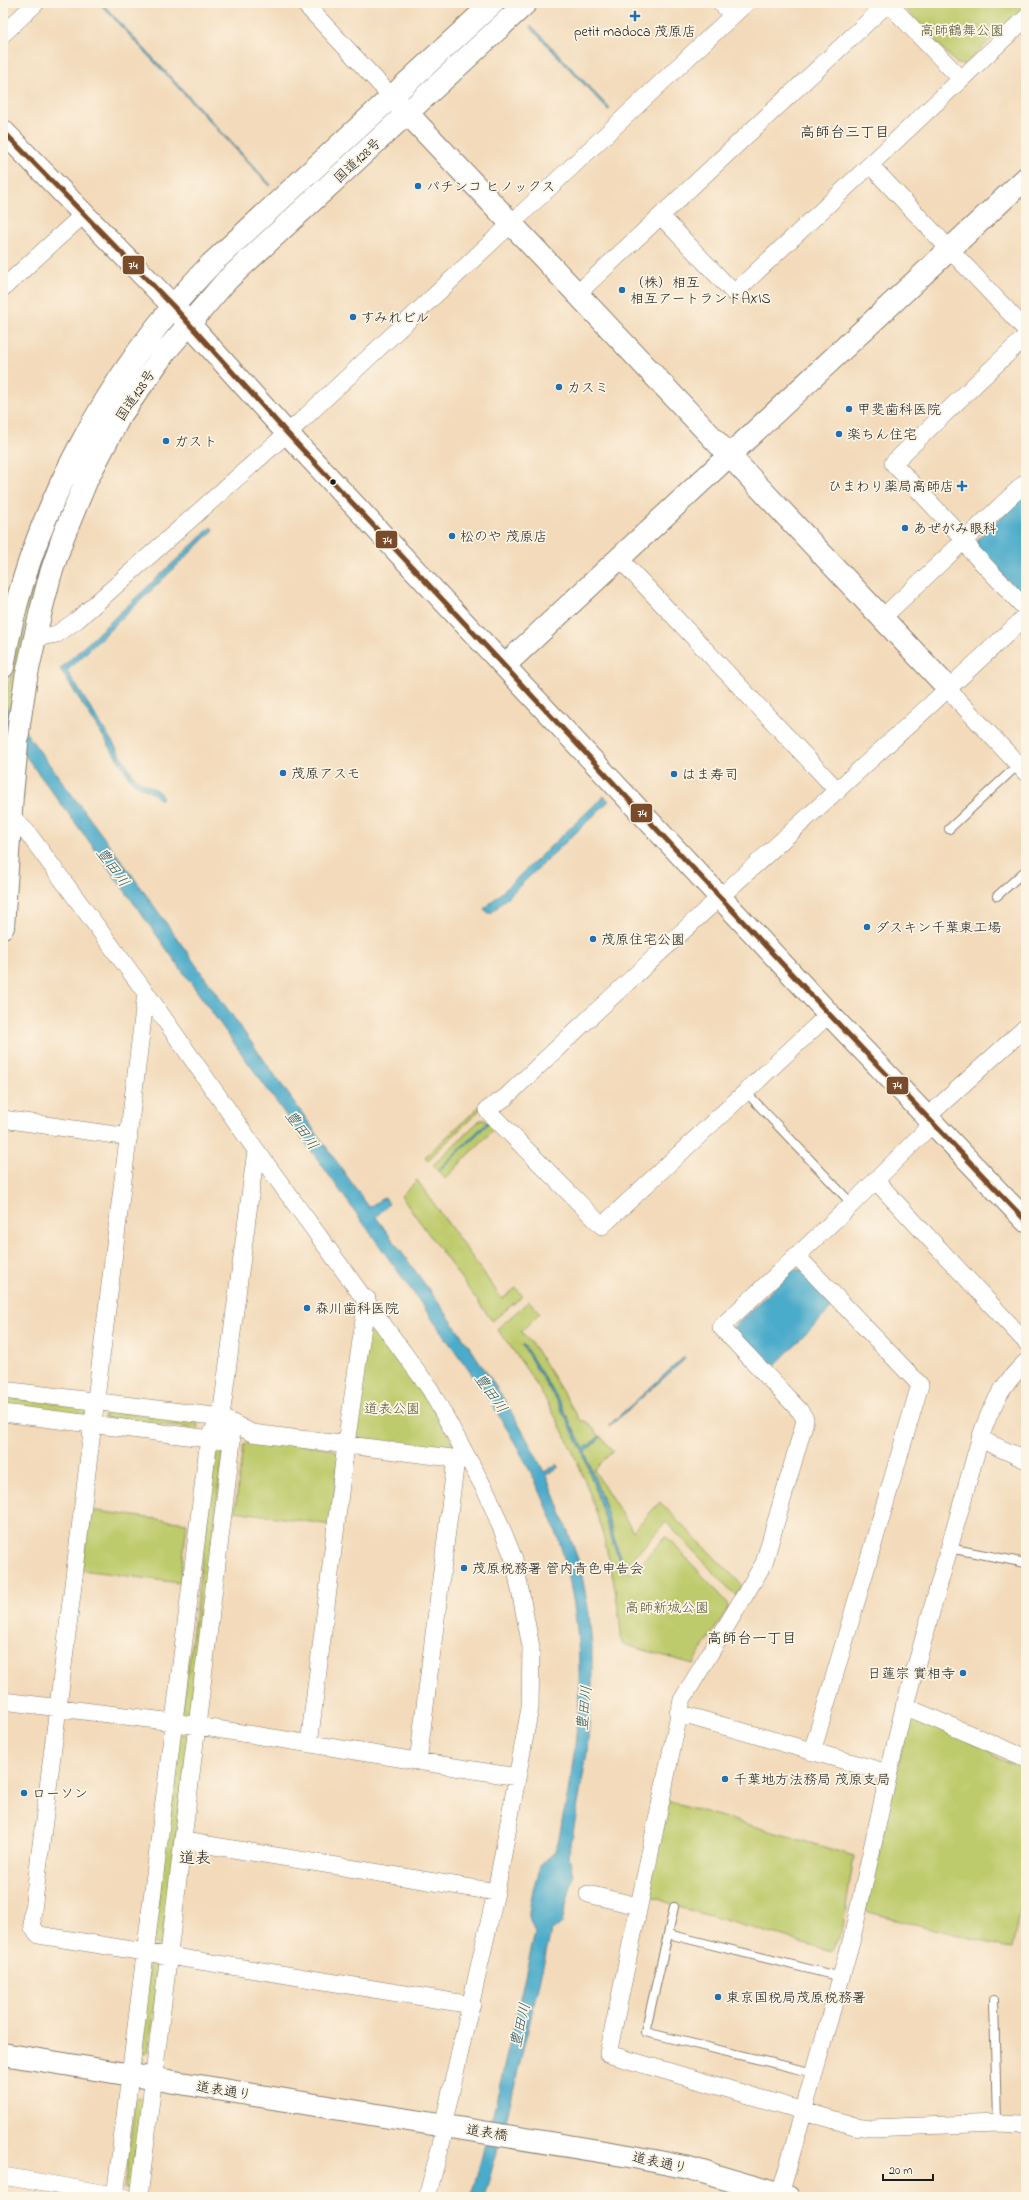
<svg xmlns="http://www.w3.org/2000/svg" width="1029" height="2200" font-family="'Indie Flower','Klee One',sans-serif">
<rect width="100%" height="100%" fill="#fcf5e5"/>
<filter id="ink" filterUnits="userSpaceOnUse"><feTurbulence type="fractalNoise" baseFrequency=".025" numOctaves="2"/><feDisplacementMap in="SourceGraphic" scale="8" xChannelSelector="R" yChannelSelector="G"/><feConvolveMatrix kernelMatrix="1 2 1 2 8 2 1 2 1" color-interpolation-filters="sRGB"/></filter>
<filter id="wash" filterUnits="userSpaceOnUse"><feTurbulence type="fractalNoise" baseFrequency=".012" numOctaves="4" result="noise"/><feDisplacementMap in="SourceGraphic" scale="16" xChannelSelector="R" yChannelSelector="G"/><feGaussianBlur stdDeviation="0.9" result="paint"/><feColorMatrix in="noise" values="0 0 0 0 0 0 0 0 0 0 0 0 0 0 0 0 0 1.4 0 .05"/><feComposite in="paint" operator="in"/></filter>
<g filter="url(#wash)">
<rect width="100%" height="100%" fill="#f3daba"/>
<path fill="#becb6c" stroke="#6d7444" d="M 900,3 L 1026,3 L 1026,6 L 964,65 L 957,64 Z
M 68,499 L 36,585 L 26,626 L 9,714 L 3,793 C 3,775 2,757 3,738 C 6,675 26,595 50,537 C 54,525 58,507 68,499 Z
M 480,1106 L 482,1108 L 428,1160 L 425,1157 Z
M 480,1120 L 485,1120 L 494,1129 L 445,1179 L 433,1165 Z
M 417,1180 L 502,1299 L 516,1288 L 523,1296 L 492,1321 L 401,1196 Z
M 529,1301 L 540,1313 L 521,1331 L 535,1348 L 580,1420 L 587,1422 L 600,1436 L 584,1449 L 561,1404 L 522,1345 L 559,1405 L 582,1450 L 619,1561 L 621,1560 L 605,1507 L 585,1452 L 601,1437 L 613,1451 L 594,1470 L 633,1531 L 660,1502 L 742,1585 L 736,1596 L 666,1522 L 624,1568 L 631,1574 L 666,1536 L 727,1602 L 728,1608 L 693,1664 L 622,1644 C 612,1525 571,1423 497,1329 Z
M 376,1323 L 425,1391 L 454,1445 L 448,1452 L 362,1441 L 353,1431 L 368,1324 Z
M 3,1397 L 87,1407 L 88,1415 L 3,1407 Z
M 105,1411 L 197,1421 L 198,1428 L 198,1429 L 104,1418 Z
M 253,1438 L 333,1449 L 339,1456 L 331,1525 L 235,1511 L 243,1446 Z
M 216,1452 L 223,1454 L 190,1715 L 184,1716 L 182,1714 Z
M 89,1510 L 187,1523 L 180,1583 L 82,1570 Z
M 915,1717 L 984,1747 L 994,1756 L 1026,1767 L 1026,1874 L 1012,1949 L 865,1911 L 908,1722 Z
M 179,1734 L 189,1735 L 162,1944 L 159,1946 L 153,1943 Z
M 665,1800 L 854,1856 L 842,1932 L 832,1951 L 682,1908 L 648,1895 Z
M 149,1964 L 160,1966 L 149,2051 L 146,2053 L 141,2051 Z
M 140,2098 L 144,2101 L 130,2191 L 124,2188 L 135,2100 Z"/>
<path fill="#4babca" stroke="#346473" d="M 99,3 L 102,3 L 271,185 L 270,186 Z
M 531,25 L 610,109 L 608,110 L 530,27 Z
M 1022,497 L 1026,497 L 1026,600 L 976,547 L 977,540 Z
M 211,527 L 214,530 L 67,671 L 136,779 L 158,791 L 163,797 L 160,800 L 156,795 L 133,783 L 60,669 Z
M 3,702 L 134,878 L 369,1207 L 385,1197 L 389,1204 L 376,1217 C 435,1299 499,1380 544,1472 L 557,1464 L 559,1467 L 546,1475 L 557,1501 L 580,1565 L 589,1613 L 592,1647 L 592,1685 L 587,1753 L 569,1856 L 573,1876 L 562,1923 L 551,1932 L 506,2121 L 484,2197 L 471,2197 L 494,2110 L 535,1933 C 533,1927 528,1919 529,1913 C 530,1901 536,1877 540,1866 C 543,1860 552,1857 555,1851 C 559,1843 560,1831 562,1822 C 585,1716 589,1612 548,1510 C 531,1468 507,1428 483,1390 L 97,852 L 3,726 Z
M 604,796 L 609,801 L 490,914 L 484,909 Z
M 487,1122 L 489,1123 L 439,1171 L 438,1170 Z
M 794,1269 L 802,1270 L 833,1303 L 833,1307 L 774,1366 L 768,1365 L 732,1328 Z
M 522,1345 L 524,1345 L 561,1404 L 584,1449 L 600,1436 L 601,1437 L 585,1452 L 605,1507 L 621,1561 L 619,1561 L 582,1450 L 559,1405 Z
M 684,1357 L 685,1359 L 609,1427 L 609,1425 Z"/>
</g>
<g filter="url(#ink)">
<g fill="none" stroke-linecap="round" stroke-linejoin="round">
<defs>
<path id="lane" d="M 949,829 L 1018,765
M 997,896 L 1026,870
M 745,1091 L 852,1204
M 949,1548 L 1026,1563
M 668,1934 L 674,1907
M 994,2000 L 997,2123
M 814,2073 L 645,2032 L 668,1934 L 841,1977"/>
<path id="street" d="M 304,3 L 392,97
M 721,3 L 732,15
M 888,3 L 961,79
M 3,34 L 36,3
M 870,165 L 1026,330
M 661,216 L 734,293 L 1026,18
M 3,288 L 84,214
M 577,294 L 888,3
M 1026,336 L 893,463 L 965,540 L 972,552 L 1026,609
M 620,559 L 838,791
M 882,618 L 1026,482
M 35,638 L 57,634 L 77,620 L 301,421 L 746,3
M 949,689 L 955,697 L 1026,773
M 5,810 L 27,832 L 146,993 L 256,1150 L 430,1389 L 488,1495 L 514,1559 L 531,1647 L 530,1708 L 496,1892 L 446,2113 L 443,2137 L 427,2197
M 146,993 L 32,1918 L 33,1928 L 39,1935 L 472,2005
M 829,1014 L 602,1226 L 487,1110 L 506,1097 C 676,933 854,778 1026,616
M 927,1117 L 1026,1027
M 3,1119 L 129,1137
M 933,1123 L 852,1204 L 721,1327 L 800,1411 L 805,1419 L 803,1428 L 764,1563 L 682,1700 L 608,2054 L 855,2126 L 871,2128 L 997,2123 L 1026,2124
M 875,1180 L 1026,1342
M 797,1256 L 920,1385 L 812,1752
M 3,1390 L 221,1417 L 252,1433 L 468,1460
M 3,1413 L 219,1440
M 980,1439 L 1026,1460
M 3,1701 L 173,1722 L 517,1777
M 904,1706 L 1026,1758
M 678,1713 L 888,1773
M 309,1744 L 346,1444 L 367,1299
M 418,1762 L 456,1459
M 184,1841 L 496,1892
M 588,1894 L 638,1906
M 3,2176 L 125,2197
M 780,2195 L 852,1938 L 901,1719 L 980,1439 C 990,1408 1002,1384 1026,1362
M 115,2197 L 209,1438 L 221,1417 L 256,1150
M 139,2197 L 232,1441 L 221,1417"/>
<path id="secondary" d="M 394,99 L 949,689
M 505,665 L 1026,178
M 3,2054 L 629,2156 L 689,2168 L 788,2197"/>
<path id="primary" d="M 3,131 L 173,306 L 287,433 L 829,1014 L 1026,1221"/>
<path id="highway" d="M 3,667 C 27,520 108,371 211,264 L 493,3
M 3,927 L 12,795 L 19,724 L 26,678 L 40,615 L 50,576 L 63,537 L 87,479 L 120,416 L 165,352 L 227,280 L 526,3"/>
</defs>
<use href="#lane" stroke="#887b6b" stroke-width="10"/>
<use href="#street" stroke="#887b6b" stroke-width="18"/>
<use href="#secondary" stroke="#887b6b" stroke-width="24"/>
<use href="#primary" stroke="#887b6b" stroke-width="24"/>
<use href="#highway" stroke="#887b6b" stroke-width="24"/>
<use href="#lane" stroke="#fff" stroke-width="8"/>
<use href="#street" stroke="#fff" stroke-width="17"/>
<use href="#secondary" stroke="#fff" stroke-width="22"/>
<use href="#primary" stroke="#fff" stroke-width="22"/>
<use href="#highway" stroke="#fff" stroke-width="22"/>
<defs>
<path id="bus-1" d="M 3,131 L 173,306 L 287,433 L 829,1014 L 1026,1221"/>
</defs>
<use href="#bus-1" stroke="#fcf5e5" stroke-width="8"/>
<use href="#bus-1" stroke="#7a4b2a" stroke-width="5"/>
</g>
</g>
<g fill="#1f6fb2" stroke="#fcf5e5" stroke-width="1.5">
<path d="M633 10h4v4h4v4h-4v4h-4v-4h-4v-4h4z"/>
<circle cx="418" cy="186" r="4"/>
<circle cx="622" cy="290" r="4"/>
<circle cx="353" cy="317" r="4"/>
<circle cx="559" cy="387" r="4"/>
<circle cx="849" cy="409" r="4"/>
<circle cx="839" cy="434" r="4"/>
<circle cx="166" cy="441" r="4"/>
<path d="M960 480h4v4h4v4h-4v4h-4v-4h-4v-4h4z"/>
<circle cx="905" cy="528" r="4"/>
<circle cx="452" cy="536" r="4"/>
<circle cx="283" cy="773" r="4"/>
<circle cx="674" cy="774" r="4"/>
<circle cx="867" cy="927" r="4"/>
<circle cx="593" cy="939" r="4"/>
<circle cx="307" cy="1308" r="4"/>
<circle cx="464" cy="1568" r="4"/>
<circle cx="963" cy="1673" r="4"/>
<circle cx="725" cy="1779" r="4"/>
<circle cx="24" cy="1793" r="4"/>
<circle cx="718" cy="1997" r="4"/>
</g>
<circle fill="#1c1c1c" stroke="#fcf5e5" stroke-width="1.5" cx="333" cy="482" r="3.5"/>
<g text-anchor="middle" stroke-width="3.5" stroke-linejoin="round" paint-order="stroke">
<g font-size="14" fill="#555938" stroke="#fcf5e5">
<text x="962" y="35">高師鶴舞公園</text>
<text x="392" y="1413">道表公園</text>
<text x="667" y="1612">高師新城公園</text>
</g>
<g font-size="14" fill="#1c1c1c" stroke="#fcf5e5" text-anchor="start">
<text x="635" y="36" text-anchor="middle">petit madoca 茂原店</text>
<text x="426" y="191">パチンコ ヒノックス</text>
<text x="630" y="287">（株）相互<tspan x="630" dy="16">相互アートランドAXIS</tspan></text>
<text x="361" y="322">すみれビル</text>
<text x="567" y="392">カスミ</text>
<text x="857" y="414">甲斐歯科医院</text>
<text x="847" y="439">楽ちん住宅</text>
<text x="174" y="446">ガスト</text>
<text x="954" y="491" text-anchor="end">ひまわり薬局高師店</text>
<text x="913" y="533">あぜがみ眼科</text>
<text x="460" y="541">松のや 茂原店</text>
<text x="291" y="778">茂原アスモ</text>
<text x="682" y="779">はま寿司</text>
<text x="875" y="932">ダスキン千葉東工場</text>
<text x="601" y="944">茂原住宅公園</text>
<text x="315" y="1313">森川歯科医院</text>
<text x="472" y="1573">茂原税務署 管内青色申告会</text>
<text x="955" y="1678" text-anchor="end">日蓮宗 實相寺</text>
<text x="733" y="1784">千葉地方法務局 茂原支局</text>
<text x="32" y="1798">ローソン</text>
<text x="726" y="2002">東京国税局茂原税務署</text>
</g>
<g font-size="14" fill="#1c1c1c" stroke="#fcf5e5">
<text transform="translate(357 160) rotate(-43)" y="5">国道128号</text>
<text transform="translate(135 395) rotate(-56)" y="5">国道128号</text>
<text transform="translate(224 2090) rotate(9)" y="5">道表通り</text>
<text transform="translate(487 2132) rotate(9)" y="5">道表橋</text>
<text transform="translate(660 2162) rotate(12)" y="5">道表通り</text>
</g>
<g font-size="15" fill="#1c1c1c" stroke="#fcf5e5">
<text x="845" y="137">高師台三丁目</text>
<text x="752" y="1643">高師台一丁目</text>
</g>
<g font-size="15" font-style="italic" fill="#315c6a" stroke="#fcf5e5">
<text transform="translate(113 867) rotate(54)" y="5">豊田川</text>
<text transform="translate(302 1130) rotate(54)" y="5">豊田川</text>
<text transform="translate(491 1393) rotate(55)" y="5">豊田川</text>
<text transform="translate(584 1708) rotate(-84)" y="5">豊田川</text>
<text transform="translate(520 2025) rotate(-77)" y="5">豊田川</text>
</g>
<g font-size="16" fill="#1c1c1c" stroke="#fcf5e5">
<text x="195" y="1863">道表</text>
</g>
</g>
<g stroke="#fcf5e5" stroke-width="1.5">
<rect x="122" y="255" width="23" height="20" rx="4" fill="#7a4b2a"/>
<rect x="375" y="530" width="23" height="19" rx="4" fill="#7a4b2a"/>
<rect x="630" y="803" width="23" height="20" rx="4" fill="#7a4b2a"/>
<rect x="886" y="1076" width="23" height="19" rx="4" fill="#7a4b2a"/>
</g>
<g font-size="11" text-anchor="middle" font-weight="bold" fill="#fff">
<text x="133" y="269">74</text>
<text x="387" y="544">74</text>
<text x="642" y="817">74</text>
<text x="897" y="1089">74</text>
</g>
<rect width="1029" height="2200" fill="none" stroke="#fcf5e5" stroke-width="16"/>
<path d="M883 2174v6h50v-6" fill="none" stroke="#1c1c1c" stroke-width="2"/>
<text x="889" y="2174" font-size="12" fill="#1c1c1c" stroke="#fcf5e5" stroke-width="3" paint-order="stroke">20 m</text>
</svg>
